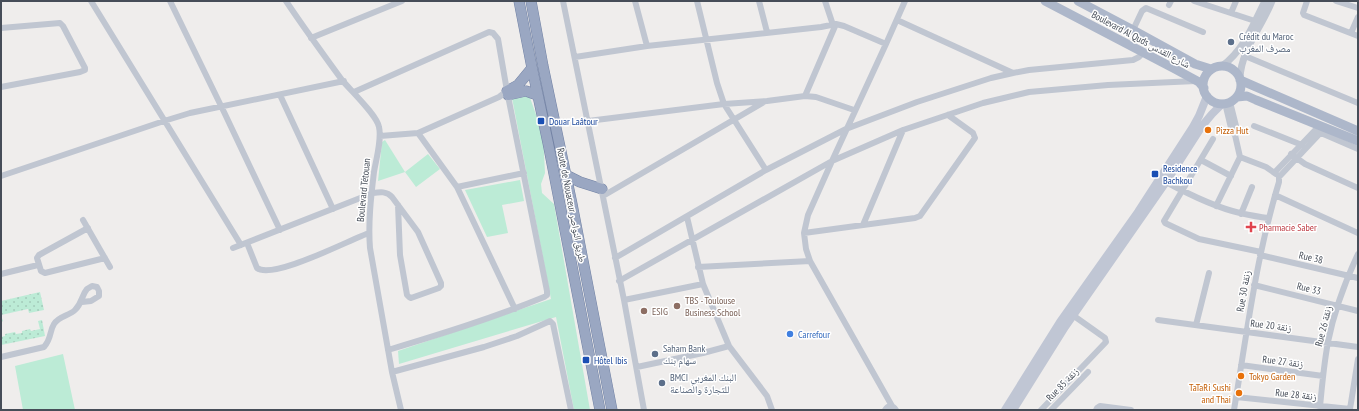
<svg xmlns="http://www.w3.org/2000/svg" width="1359" height="411" font-family="'PT Sans Narrow','Noto Naskh Arabic',sans-serif">
<defs>
<pattern id="garden-dots" width="8" height="8" patternUnits="userSpaceOnUse"><rect width="8" height="8" fill="#bcebd6"/><path d="M2 2h.1M6 6h.1" fill="none" stroke="#a3cbba" stroke-width="1.8" stroke-linecap="round"/></pattern>
</defs>
<rect width="100%" height="100%" fill="#efedec"/>
<path fill="#bcebd6" d="M 529,95 L 543,134 L 545,173 L 541,184 L 542,193 L 554,204 L 590,410 L 574,410 L 556,317 L 399,364 L 398,351 L 551,299 L 512,98 Z
M 385,140 L 405,172 L 428,154 L 440,169 L 416,187 L 405,172 L 378,181 L 382,142 Z
M 520,180 L 524,201 L 502,205 L 508,233 L 487,237 L 465,190 Z
M 63,354 L 75,410 L 23,410 L 15,366 Z"/>
<path fill="url(#garden-dots)" d="M 40,292 L 44,310 L 29,313 L 28,309 L 1,315 L 3,321 L 1,322 L 1,301 Z
M 42,320 L 45,336 L 1,345 L 1,337 L 5,336 L 5,334 L 15,332 L 16,334 L 22,333 L 22,331 L 30,329 L 31,331 L 40,329 L 38,321 Z"/>
<g fill="none" stroke-linecap="round" stroke-linejoin="round">
<defs>
<path id="trunk" d="M 519,1 L 532,68 L 548,143 L 600,410
M 531,1 L 543,66 L 572,204 L 612,410
M 507,91 L 518,85 L 532,68
M 508,95 L 526,91 L 537,95
M 566,175 L 580,182 L 602,189"/>
</defs>
<use href="#trunk" stroke="#7282a4" stroke-width="11"/>
<path stroke="#c0c6d1" stroke-width="6" d="M 91,1 L 241,245
M 170,1 L 224,112 L 280,230
M 286,1 C 304,28 323,54 342,80 C 351,91 377,115 379,127 C 382,140 376,159 374,172 C 371,197 368,223 370,248 L 392,372 L 401,410
M 563,1 L 624,300 L 644,410
M 635,1 L 647,46
M 697,1 L 717,83 L 724,104 L 766,170
M 759,1 L 767,32
M 825,1 L 833,25
M 1194,1 L 1255,21
M 1307,1 L 1303,13 L 1304,15 L 1358,36
M 1336,1 L 1358,8
M 1169,5 L 1171,1
M 1231,13 L 1236,1
M 897,20 L 1013,73
M 1,28 L 60,23 L 63,26 L 85,68 L 85,70 L 80,72 L 1,87
M 1133,30 L 1142,11 L 1146,8 L 1203,32
M 1351,33 L 1358,17
M 311,38 L 402,1
M 1245,56 L 1358,103
M 575,57 L 647,46 L 821,27 L 836,24 L 844,26 L 886,44
M 354,92 L 489,32 L 493,33 L 498,39 L 507,91 L 547,291 L 547,295 L 544,297 C 493,318 441,334 388,350
M 280,95 L 333,209
M 805,96 L 836,24
M 1225,103 L 1232,132 L 1235,135
M 588,121 L 724,104 L 767,101 L 805,96 L 816,97 L 854,110
M 1254,126 L 1302,145
M 418,133 L 457,187 L 515,309
M 1321,133 L 1358,149
M 380,136 L 418,133 L 499,97 L 507,91
M 1213,139 L 1164,221 L 1165,223 L 1199,239 L 1261,252
M 1291,154 L 1305,164 L 1358,188
M 1240,157 L 1266,167 L 1276,174
M 1201,160 L 1231,176
M 1275,172 L 1320,125
M 1,176 L 164,121 L 190,113 L 344,81
M 1279,177 L 1326,127
M 1166,182 C 1190,195 1214,207 1240,213 C 1249,215 1259,217 1268,218
M 457,187 L 524,173
M 1275,195 L 1358,233
M 603,196 L 764,102
M 1216,206 L 1240,157 L 1235,135 L 1237,130 L 1230,102
M 1241,214 L 1252,187
M 687,217 L 703,284 L 729,346 L 767,396 L 772,410
M 83,220 L 110,267
M 863,225 L 903,130
M 88,228 L 39,255 L 37,258 L 41,271 L 45,273 L 105,258
M 804,233 L 915,218 L 920,216 L 975,138 L 973,133 L 948,115
M 247,243 L 257,268 C 273,280 349,240 369,233
M 233,248 L 373,193 C 380,192 387,191 392,197 L 418,232 L 441,283 L 441,286 L 439,288 L 411,298 L 409,297 L 407,295 L 400,255 L 398,205
M 1260,255 L 1358,278
M 615,258 L 766,170 L 846,129 L 867,121 L 917,102 L 991,78 L 1013,73 L 1029,70 L 1133,60 L 1139,57 L 1143,53
M 698,267 L 810,261
M 1,274 L 38,265
M 619,281 L 832,161 L 903,130 L 983,103 L 1029,92 L 1108,85 L 1196,81
M 1254,285 L 1358,311
M 624,300 L 703,284
M 1158,320 L 1358,347
M 1196,325 L 1209,273
M 1,357 L 44,347 C 52,338 49,332 54,324 C 59,316 69,316 75,310 C 83,302 81,296 87,289 L 92,286 L 97,287 L 99,291 L 99,296 L 91,301 L 82,302
M 1241,365 L 1323,376
M 637,367 L 703,353 L 729,346
M 392,372 L 484,347 L 517,336 L 550,321 L 553,324 L 571,410
M 1236,397 L 1350,409 L 1358,359
M 892,406 L 810,261 L 806,249 L 804,233 L 808,215 L 832,161 L 886,44 L 905,1
M 1320,407 C 1322,385 1324,363 1328,342 C 1334,312 1345,282 1358,254
M 885,410 C 888,405 893,405 896,410
M 1041,410 L 1106,342 L 1105,338 L 1074,316
M 1051,410 L 1088,372
M 1096,410 L 1097,408 L 1100,406 L 1131,410
M 1234,410 C 1247,333 1256,257 1279,182 L 1279,177"/>
<path stroke="#c0c6d1" stroke-width="7" d="M 1222,66 C 1244,50 1253,25 1265,1
M 1240,78 C 1241,50 1262,27 1272,1"/>
<path stroke="#c0c6d4" stroke-width="8" d="M 1005,410 L 1060,322 L 1138,212 L 1193,127 L 1199,116 L 1207,96
M 1013,410 L 1065,327 L 1166,182 L 1202,126 L 1212,114 L 1222,104"/>
<path stroke="#adb7ca" stroke-width="9" d="M 1045,1 L 1175,69 L 1199,82 L 1204,88
M 1078,1 L 1133,30 L 1195,64 L 1211,69
M1203 85a19 19 0 1 1 38 0a19 19 0 1 1-38 0Z
M 1240,80 L 1358,131
M 1237,97 L 1247,96 L 1256,100 L 1358,141"/>
<use href="#trunk" stroke="#9aa7c2" stroke-width="10"/>
</g>
<g fill="#5c6f8a" stroke="#fff" stroke-width="1.5">
<circle cx="1231" cy="42" r="4"/>
<circle cx="655" cy="354" r="4"/>
<circle cx="662" cy="383" r="4"/>
</g>
<g fill="#1a4fb4" stroke="#fff" stroke-width="1.5">
<rect x="537" y="117" width="8" height="8" rx="2"/>
<rect x="1151" y="170" width="8" height="8" rx="2"/>
<rect x="582" y="356" width="8" height="8" rx="2"/>
</g>
<g fill="#e8710a" stroke="#fff" stroke-width="1.5">
<circle cx="1208" cy="130" r="4"/>
<circle cx="1241" cy="376" r="4"/>
<circle cx="1239" cy="393" r="4"/>
</g>
<path fill="#e0444e" stroke="#fff" stroke-width="1.5" d="M1249 221h4v4h4v4h-4v4h-4v-4h-4v-4h4z"/>
<g fill="#8d6e63" stroke="#fff" stroke-width="1.5">
<circle cx="677" cy="306" r="4"/>
<circle cx="644" cy="311" r="4"/>
</g>
<circle fill="#3f7fe0" stroke="#fff" stroke-width="1.5" cx="790" cy="334" r="4"/>
<g text-anchor="middle" stroke-width="3" stroke-linejoin="round" paint-order="stroke">
<g font-size="10" fill="#4e5e75" stroke="#fff" text-anchor="start">
<text x="1239" y="40">Crédit du Maroc<tspan x="1239" dy="12">مصرف المغرب</tspan></text>
<text x="663" y="352">Saham Bank<tspan x="663" dy="12">سهام بنك</tspan></text>
<text x="670" y="381">BMCI البنك المغربي<tspan x="670" dy="12">للتجارة والصناعة</tspan></text>
</g>
<g font-size="10" fill="#464d58" stroke="#fff">
<text transform="translate(1141 39) rotate(28)" y="4">Boulevard Al Quds شارع القدس</text>
<text transform="translate(363 190) rotate(-84)" y="4">Boulevard Tétouan</text>
<text transform="translate(572 205) rotate(79)" y="4">Route de Nouaceur طريق النواصر</text>
<text transform="translate(1311 257) rotate(13)" y="4">Rue 38</text>
<text transform="translate(1309 288) rotate(14)" y="4">Rue 33</text>
<text transform="translate(1243 291) rotate(-80)" y="4">Rue 30 زنقة</text>
<text transform="translate(1271 325) rotate(7)" y="4">Rue 20 زنقة</text>
<text transform="translate(1323 326) rotate(-76)" y="4">Rue 26 زنقة</text>
<text transform="translate(1283 361) rotate(7)" y="4">Rue 27 زنقة</text>
<text transform="translate(1062 384) rotate(-46)" y="4">Rue 85 زنقة</text>
<text transform="translate(1296 394) rotate(6)" y="4">Rue 28 زنقة</text>
</g>
<g font-size="10" fill="#164399" stroke="#fff" text-anchor="start">
<text x="549" y="125">Douar Laâtour</text>
<text x="1163" y="172">Residence<tspan x="1163" dy="12">Bachkou</tspan></text>
<text x="594" y="364">Hôtel Ibis</text>
</g>
<g font-size="10" fill="#c56008" stroke="#fff" text-anchor="start">
<text x="1216" y="134">Pizza Hut</text>
<text x="1249" y="380">Tokyo Garden</text>
<text x="1231" y="391" text-anchor="end">TaTaRi Sushi<tspan x="1231" dy="12">and Thai</tspan></text>
</g>
<g font-size="10" fill="#be3a42" stroke="#fff" text-anchor="start">
<text x="1259" y="231">Pharmacie Saber</text>
</g>
<g font-size="10" fill="#785e54" stroke="#fff" text-anchor="start">
<text x="685" y="304">TBS - Toulouse<tspan x="685" dy="12">Business School</tspan></text>
<text x="652" y="315">ESIG</text>
</g>
<g font-size="10" fill="#366cbe" stroke="#fff" text-anchor="start">
<text x="798" y="338">Carrefour</text>
</g>
</g>
<rect width="1359" height="411" fill="none" stroke="#464d58" stroke-width="4"/>
</svg>
